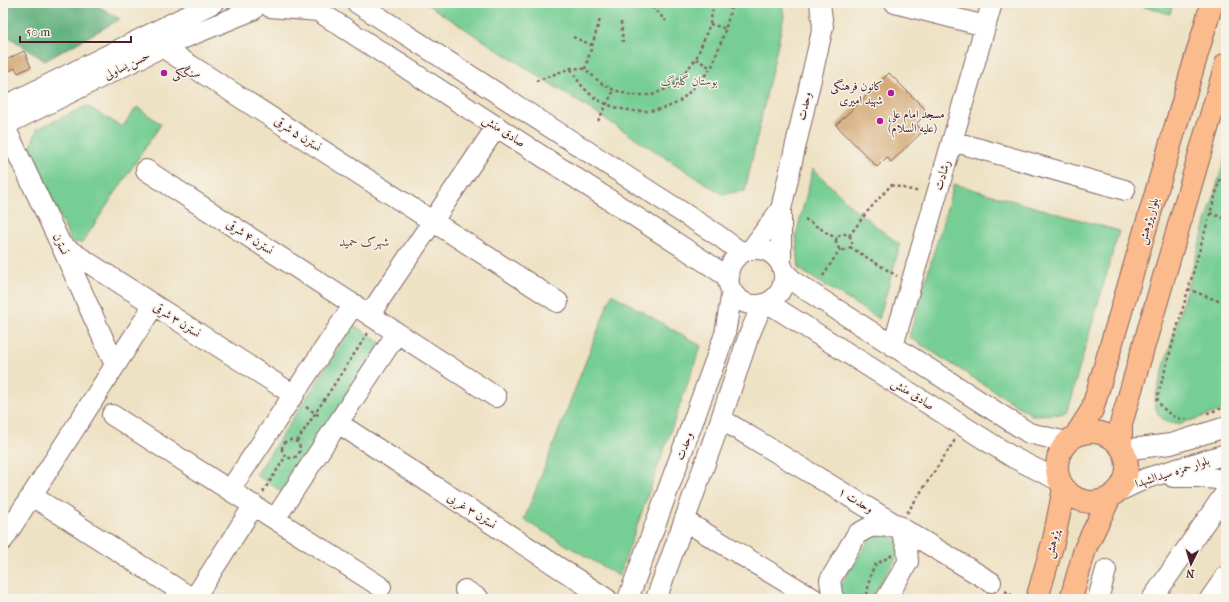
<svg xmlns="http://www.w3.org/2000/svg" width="1229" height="602" font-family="'IM FELL French Canon',Amiri,serif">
<rect width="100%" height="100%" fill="#f7f3e8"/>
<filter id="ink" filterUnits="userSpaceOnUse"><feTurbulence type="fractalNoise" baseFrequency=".025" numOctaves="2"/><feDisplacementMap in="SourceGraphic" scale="8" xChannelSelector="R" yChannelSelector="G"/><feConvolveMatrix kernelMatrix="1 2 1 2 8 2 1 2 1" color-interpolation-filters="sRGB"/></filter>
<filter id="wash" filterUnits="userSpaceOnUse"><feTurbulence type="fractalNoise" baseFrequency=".012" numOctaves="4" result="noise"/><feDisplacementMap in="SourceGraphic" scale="16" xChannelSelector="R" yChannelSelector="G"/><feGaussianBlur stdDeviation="0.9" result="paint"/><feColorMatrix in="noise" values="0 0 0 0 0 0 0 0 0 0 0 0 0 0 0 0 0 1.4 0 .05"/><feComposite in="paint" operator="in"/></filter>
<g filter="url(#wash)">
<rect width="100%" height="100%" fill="#eee2c4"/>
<path fill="#76ce94" stroke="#607660" d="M 425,3 L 782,3 L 784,16 L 745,191 L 722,194 Z
M 1131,3 L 1173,3 L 1170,14 Z
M 87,106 L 122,127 L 137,107 L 161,124 L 82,243 L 71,242 L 30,149 L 37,129 Z
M 1226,154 L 1226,409 C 1216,412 1183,424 1175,424 C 1162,423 1156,413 1154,401 Z
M 813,169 L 853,208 L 900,245 L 879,319 L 799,269 L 796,235 Z
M 954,184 L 1119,231 L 1066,414 L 1032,415 L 909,337 Z
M 612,294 L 701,346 L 619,576 L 524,520 Z
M 354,325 L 381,343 L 284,493 L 256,475 Z
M 881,530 L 900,542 L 902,549 L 870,599 L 840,599 L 837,590 L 874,532 Z"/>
<path fill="#60b17e" stroke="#556854" d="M 3,3 L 93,3 L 120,19 L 45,61 L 3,33 Z"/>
<g id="blocks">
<path fill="#cc9a5e" d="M 24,51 L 31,67 L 18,73 L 15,68 L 9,71 L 4,61 Z
M 889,73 L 925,109 L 923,117 L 916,124 L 923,131 L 891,162 L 887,157 L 877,167 L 836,125 Z"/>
</g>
</g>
<g filter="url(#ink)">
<use href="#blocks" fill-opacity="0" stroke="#836361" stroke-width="1"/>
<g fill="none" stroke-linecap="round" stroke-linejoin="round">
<defs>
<path id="minor" d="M 357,3 L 719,236 L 742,253
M 895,3 L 985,26
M 270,7 L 318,11 L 707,263 L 729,278
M 162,47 L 558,302
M 3,107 L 213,3
M 4,125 L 61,245 L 115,365
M 3,126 L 162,47 L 253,10
M 952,141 L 1125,190
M 146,170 L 496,397
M 61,245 L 294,395
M728 277a28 28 0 1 1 56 0a28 28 0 1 1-56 0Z
M 751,250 L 781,209
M 781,264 L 781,209 L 823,27 L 820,3
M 784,272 L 797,284 L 1029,433 L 1066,442
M 768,303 L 1014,458 L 1060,481
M 370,314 L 497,126
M 893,346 L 992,3
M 112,415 L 381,587
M 721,419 L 991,582
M 338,423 L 607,599
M 1123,450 L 1171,444 L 1226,427
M 1173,477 L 1199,477 L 1226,480
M 230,490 L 354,304
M 1119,491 L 1147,478 L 1226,454
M 32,496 L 193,599
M 275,519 L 397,333
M 685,521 L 814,599
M 3,540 L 154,305
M 465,590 L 479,599
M 194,599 L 254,505
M 628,599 L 725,334 L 732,291
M 656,599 L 721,419 L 748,338 L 762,305
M 834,599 L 832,594 L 830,580 L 857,534 L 870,527 L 899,526 L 907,547 L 908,562 L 886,599
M 1098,599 L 1106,570
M 1152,599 L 1226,492
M 1210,599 L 1226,576"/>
<path id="major" d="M1057 467a35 35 0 1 1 70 0a35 35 0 1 1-70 0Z
M 1076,435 L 1092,410 L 1212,3
M 1121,445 L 1121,424 L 1226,64
M 1037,599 L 1054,539 L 1064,488
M 1071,599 L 1085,549 L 1109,499"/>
</defs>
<use href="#minor" stroke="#836361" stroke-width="22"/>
<use href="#major" stroke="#836361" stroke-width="24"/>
<path stroke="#836361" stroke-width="2.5" stroke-dasharray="3 3" stroke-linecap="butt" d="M 492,5 L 493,3
M 652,7 L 666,21
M 621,22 L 623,42
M 710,24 L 727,29
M 573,37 L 592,45
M 696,59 L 711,68
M 571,69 C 576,78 581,86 589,93 C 610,113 657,118 681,100 C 687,95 705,76 710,69 C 713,66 715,60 716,55 C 723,38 728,22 732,3
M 585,69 L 600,19
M 536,81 L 571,68 L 585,69 L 601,83 L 614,90 L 630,95 L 652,95 L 673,86 L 696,59 L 710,24 L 714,3
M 598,121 L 614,90
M 1210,213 L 1226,219
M 805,219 L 837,239
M836 242a8 8 0 1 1 16 0a8 8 0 1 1-16 0Z
M 849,236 L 867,212 L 891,185 L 920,192
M 850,247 L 897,276
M 823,276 L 840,249
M 1188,289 L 1226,304
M 306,407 L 321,417
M 1207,413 L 1226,407
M 1187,419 C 1175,421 1161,409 1157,398 L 1226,158
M282 449a9 9 0 1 1 18 0a9 9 0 1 1-18 0Z
M 297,441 L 368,333
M 263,492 L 286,456
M 907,513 L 955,440
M 1005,591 L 1018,599
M 849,596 L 867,595 L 870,576 L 875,565 L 892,555"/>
<use href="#minor" stroke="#fff" stroke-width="20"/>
<use href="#major" stroke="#fbbb8c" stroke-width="22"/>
</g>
</g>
<g fill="#b5179e" stroke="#f7f3e8" stroke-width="1.5">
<circle cx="164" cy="73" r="4"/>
<circle cx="891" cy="93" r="4"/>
<circle cx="880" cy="121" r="4"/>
</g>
<g text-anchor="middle" stroke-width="3" stroke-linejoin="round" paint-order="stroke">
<g font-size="12" fill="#4a1f2b" stroke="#f7f3e8">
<text transform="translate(127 65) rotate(-26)" y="4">حسن یساولی</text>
<text transform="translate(804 106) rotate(-77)" y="4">وحدت</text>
<text transform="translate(504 131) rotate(33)" y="4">صادق منش</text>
<text transform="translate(298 134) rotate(33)" y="4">نسترن ۵ شرقی</text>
<text transform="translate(942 175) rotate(-74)" y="4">رشادت</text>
<text transform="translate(1148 221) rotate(-74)" y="4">بلوار پژوهش</text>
<text transform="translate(250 237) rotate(33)" y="4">نسترن ۴ شرقی</text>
<text transform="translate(61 244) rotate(65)" y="4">نسترن</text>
<text transform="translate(177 320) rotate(33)" y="4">نسترن ۳ شرقی</text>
<text transform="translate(913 394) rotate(32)" y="4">صادق منش</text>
<text transform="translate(684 446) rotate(-70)" y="4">وحدت</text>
<text transform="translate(1172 472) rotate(-18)" y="4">بلوار حمزه سیدالشهدا</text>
<text transform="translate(856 500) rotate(31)" y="4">وحدت ۱</text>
<text transform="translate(472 511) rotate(33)" y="4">نسترن ۳ غربی</text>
<text transform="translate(1052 544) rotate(-76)" y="4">پژوهش</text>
</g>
<g font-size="12" fill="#4a1f2b" stroke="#f7f3e8" text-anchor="start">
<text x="172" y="77">سنگکی</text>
<text x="883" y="90" text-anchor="end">کانون فرهنگی<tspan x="883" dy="14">شهید امیری</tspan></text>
<text x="888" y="118">مسجد امام علی<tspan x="888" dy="14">(علیه السلام)</tspan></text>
</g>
<g font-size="12" fill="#57544a" stroke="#f7f3e8">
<text x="689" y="85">بوستان گلبرگ</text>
</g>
<g font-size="13" fill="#784a3d" stroke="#f7f3e8">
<text x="364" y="246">شهرک حمید</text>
</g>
</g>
<rect width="1229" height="602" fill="none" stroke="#f7f3e8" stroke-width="16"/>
<g transform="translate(1191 564) rotate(185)" stroke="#f7f3e8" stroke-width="3" paint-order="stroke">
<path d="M0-3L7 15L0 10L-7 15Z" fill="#4a1f2b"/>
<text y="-6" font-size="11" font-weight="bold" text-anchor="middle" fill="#4a1f2b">N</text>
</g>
<path d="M20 36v6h111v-6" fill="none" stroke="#4a1f2b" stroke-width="2"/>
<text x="26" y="36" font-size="12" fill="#4a1f2b" stroke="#f7f3e8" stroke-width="3" paint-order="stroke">50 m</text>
</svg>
